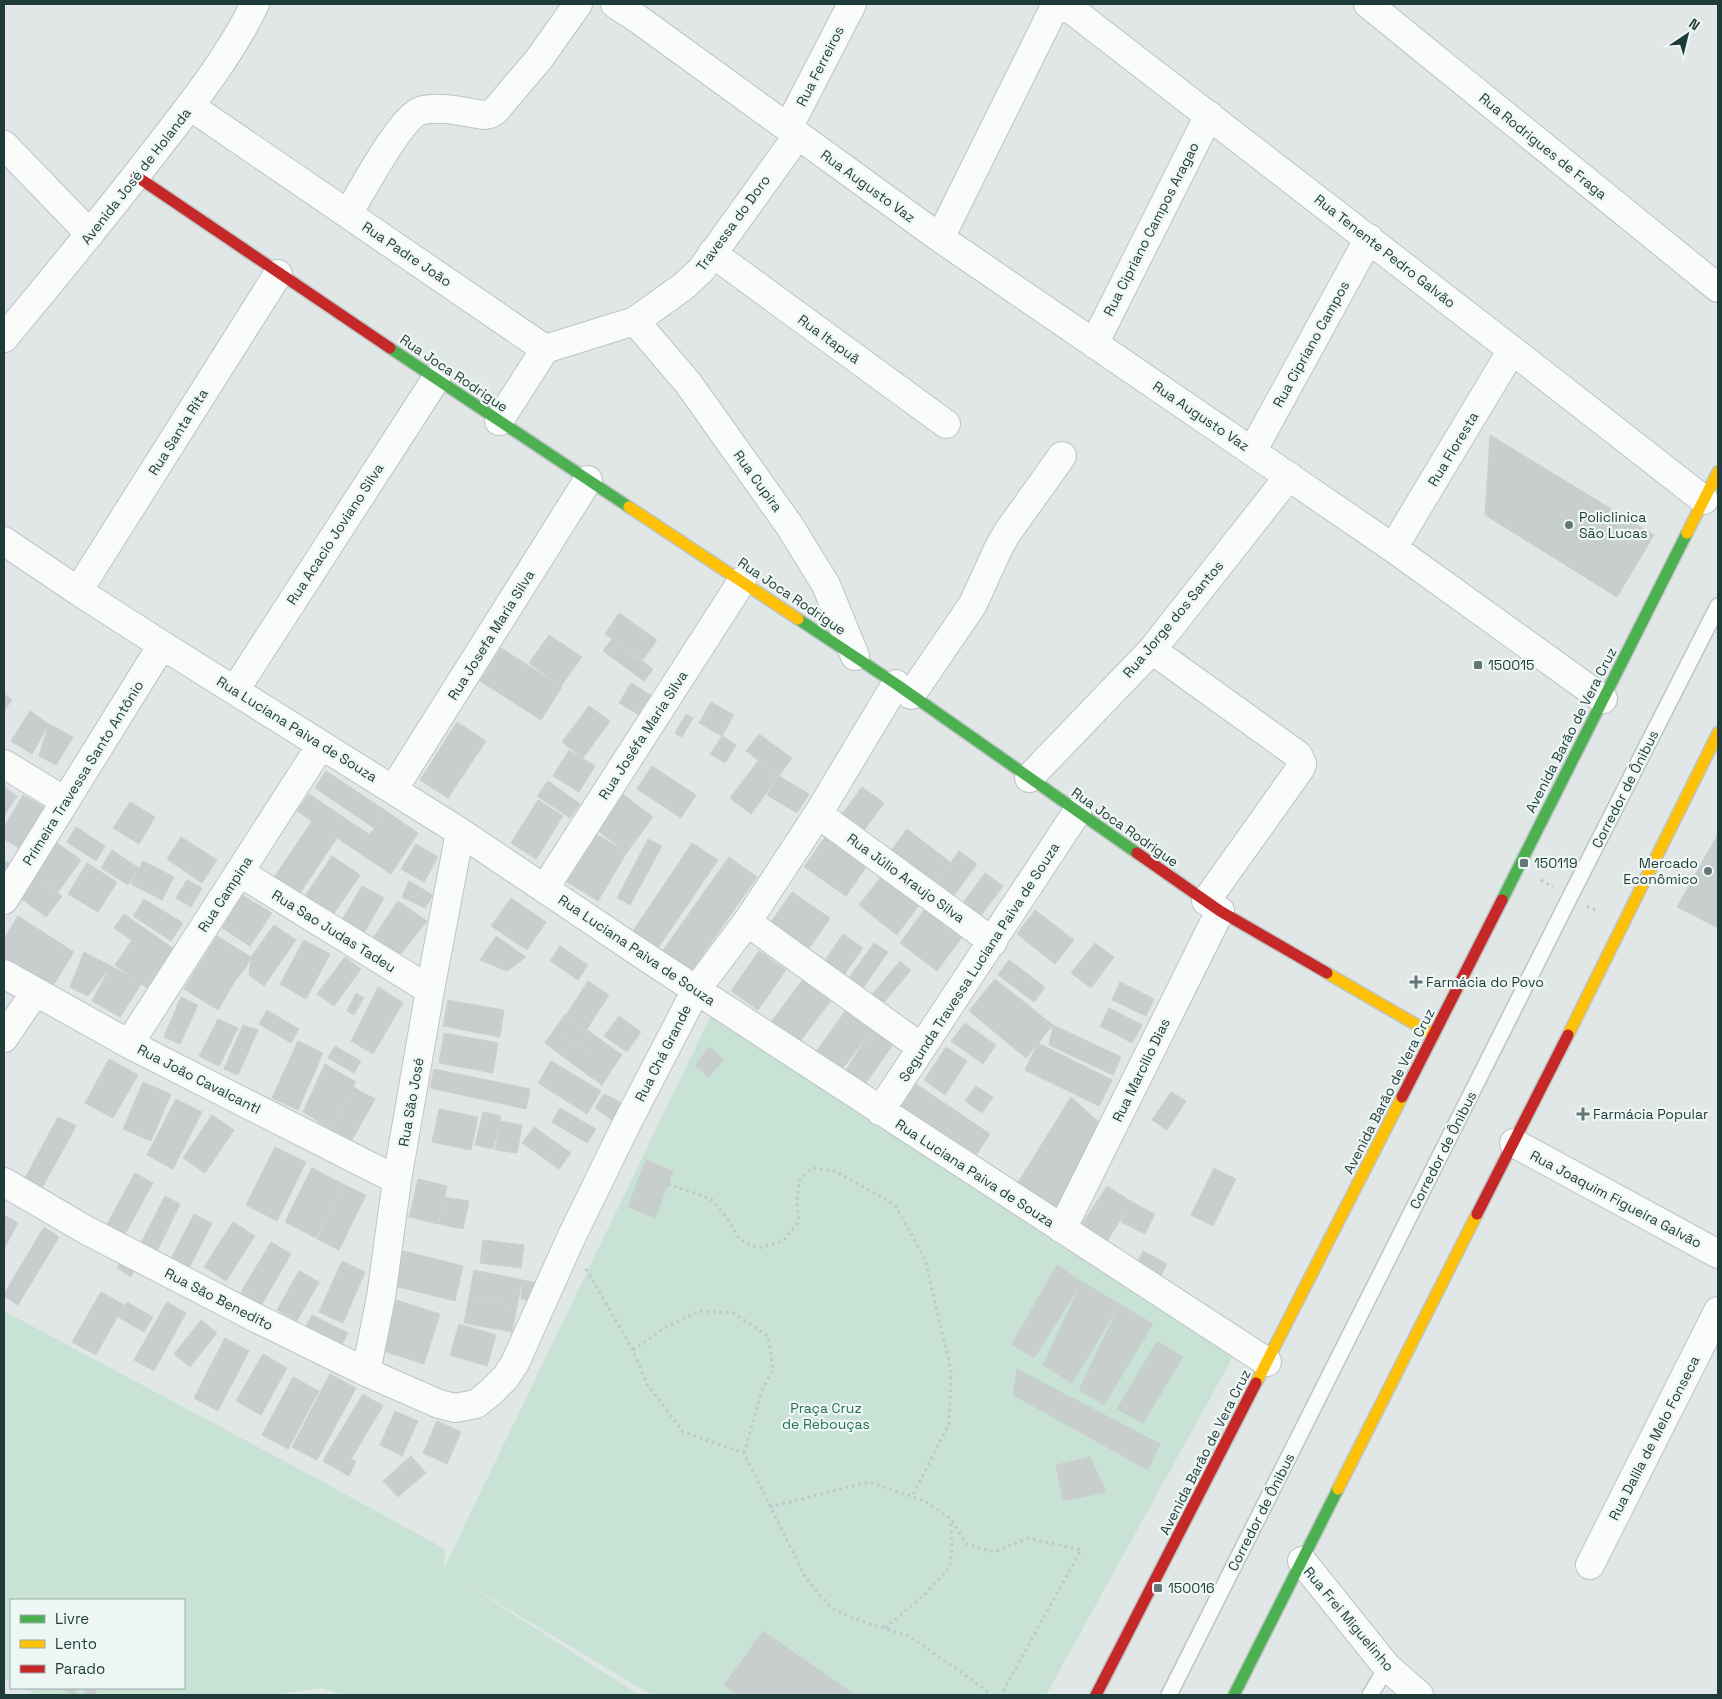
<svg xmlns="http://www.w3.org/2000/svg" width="1722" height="1699" font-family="'Space Grotesk',sans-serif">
<rect width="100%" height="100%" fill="#e0e7e6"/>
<path fill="#c8e2d6" d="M 714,1009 L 1235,1353 L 1046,1695 L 652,1695 L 465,1583 L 639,1695 L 345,1695 L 321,1688 L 273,1695 L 38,1695 L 23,1688 L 184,1688 L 184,1600 L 11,1600 L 11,1682 L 4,1678 L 4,1311 L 299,1469 L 445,1549 L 444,1568 Z"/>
<path fill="#c8cecd" stroke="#c9d0cf" d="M 1490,435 L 1654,535 L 1617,597 L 1485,515 Z
M 619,613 L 657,640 L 643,660 L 605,634 Z
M 549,635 L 582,657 L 561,686 L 529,663 Z
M 612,639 L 653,669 L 644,681 L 603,651 Z
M 501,648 L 562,687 L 541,720 L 480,681 Z
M 631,683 L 652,696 L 641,716 L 619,703 Z
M 4,694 L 12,700 L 4,711 Z
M 711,702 L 734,715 L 722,736 L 699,723 Z
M 589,706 L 610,721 L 583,758 L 562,742 Z
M 30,711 L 49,724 L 32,754 L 11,741 Z
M 686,714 L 693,718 L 682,737 L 675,733 Z
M 457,722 L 486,741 L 448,798 L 420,780 Z
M 49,724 L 73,737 L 56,765 L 39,756 Z
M 759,734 L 792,758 L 779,776 L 746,751 Z
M 722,736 L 736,745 L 725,763 L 710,754 Z
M 569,750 L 595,766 L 579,792 L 553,776 Z
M 758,761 L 779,776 L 751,814 L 730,798 Z
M 652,766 L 696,795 L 681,818 L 637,789 Z
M 326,771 L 386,811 L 374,828 L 315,788 Z
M 779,776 L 809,794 L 797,813 L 767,795 Z
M 548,781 L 580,804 L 570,818 L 537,796 Z
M 4,787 L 17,796 L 4,816 Z
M 862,787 L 884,803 L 860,836 L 838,820 Z
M 620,792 L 653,817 L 627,852 L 594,828 Z
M 309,794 L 370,835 L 358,852 L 297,811 Z
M 23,795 L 44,807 L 19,848 L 4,839 L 4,827 Z
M 538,800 L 563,816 L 536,859 L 511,843 Z
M 130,802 L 155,817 L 139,844 L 113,828 Z
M 386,811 L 418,833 L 391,874 L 358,852 Z
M 312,821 L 337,838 L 298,896 L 273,879 Z
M 76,827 L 105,846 L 96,861 L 67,842 Z
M 907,829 L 950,862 L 931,888 L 888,855 Z
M 830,830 L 872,859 L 846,896 L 804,867 Z
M 596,834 L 627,852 L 598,901 L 567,882 Z
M 1718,834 L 1718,928 L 1677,907 Z
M 181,837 L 217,860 L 202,883 L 167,859 Z
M 648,839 L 662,846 L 630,905 L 617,898 Z
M 57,843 L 81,860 L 58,892 L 34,874 Z
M 692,843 L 718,860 L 656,951 L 631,934 Z
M 416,844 L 438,857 L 424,882 L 401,869 Z
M 112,850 L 139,868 L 128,885 L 101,868 Z
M 959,851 L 977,864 L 950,901 L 932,888 Z
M 332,856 L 360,875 L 333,915 L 305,896 Z
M 729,857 L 757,877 L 690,973 L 661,953 Z
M 4,860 L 10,864 L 4,874 Z
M 143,861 L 174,877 L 162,900 L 131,884 Z
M 87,863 L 117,882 L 98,912 L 68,894 Z
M 885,872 L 922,901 L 897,935 L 859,905 Z
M 985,873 L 1003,886 L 977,921 L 959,908 Z
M 34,874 L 62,896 L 46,917 L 18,896 Z
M 187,880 L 202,888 L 191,907 L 176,898 Z
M 409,881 L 433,895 L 425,908 L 402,897 Z
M 362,886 L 384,898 L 364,933 L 342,920 Z
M 792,892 L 830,918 L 806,953 L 768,926 Z
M 242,895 L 272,913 L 250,946 L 222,928 Z
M 511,898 L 546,922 L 527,950 L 491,926 Z
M 144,899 L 183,923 L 171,941 L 133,916 Z
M 398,901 L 427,921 L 400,955 L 373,938 Z
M 927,906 L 965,933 L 937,971 L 900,943 Z
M 1035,910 L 1074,940 L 1055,964 L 1017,934 Z
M 124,914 L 174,949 L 164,963 L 114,928 Z
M 18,916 L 74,952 L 51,989 L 4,959 L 4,939 Z
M 274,925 L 296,940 L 264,986 L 249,975 L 251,957 Z
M 843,934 L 863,948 L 841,979 L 822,965 Z
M 217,936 L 251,957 L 245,969 L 235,981 L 202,960 Z
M 496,936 L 526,957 L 507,971 L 480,960 Z
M 132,940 L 164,963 L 147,988 L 115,965 Z
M 304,940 L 330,954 L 306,999 L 280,984 Z
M 874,943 L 888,952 L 858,995 L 844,985 Z
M 1095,943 L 1114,957 L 1091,988 L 1071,973 Z
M 560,946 L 588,965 L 578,980 L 550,961 Z
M 759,951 L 786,970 L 758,1010 L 731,991 Z
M 84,952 L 111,966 L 88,996 L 70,987 Z
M 345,957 L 361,969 L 334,1006 L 317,994 Z
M 202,960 L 235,981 L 218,1010 L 184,989 Z
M 1009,960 L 1045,987 L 1034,1002 L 998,975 Z
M 900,961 L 911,970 L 880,1007 L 869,998 Z
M 111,966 L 142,983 L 120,1017 L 92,1001 Z
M 804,978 L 832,999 L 799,1043 L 771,1022 Z
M 995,979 L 1053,1025 L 1026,1058 L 969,1011 Z
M 588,981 L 609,995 L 587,1029 L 566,1015 Z
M 1120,982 L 1154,999 L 1146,1016 L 1112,1000 Z
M 378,987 L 403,1003 L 373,1054 L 351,1041 Z
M 356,993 L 364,998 L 354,1015 L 347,1011 Z
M 181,997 L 198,1005 L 180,1044 L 164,1037 Z
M 448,1000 L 504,1010 L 500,1037 L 443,1026 Z
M 1109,1008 L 1142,1025 L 1132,1043 L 1100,1026 Z
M 847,1009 L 873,1028 L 841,1071 L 815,1053 Z
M 267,1010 L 299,1029 L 291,1043 L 259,1024 Z
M 565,1014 L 622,1055 L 613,1068 L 555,1029 Z
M 619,1016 L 641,1032 L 627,1052 L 604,1036 Z
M 218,1019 L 238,1028 L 219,1066 L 199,1056 Z
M 965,1023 L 996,1045 L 983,1064 L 951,1041 Z
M 243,1025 L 258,1030 L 238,1075 L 224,1069 Z
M 1053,1025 L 1121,1057 L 1113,1075 L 1049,1045 Z
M 873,1028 L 894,1043 L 863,1087 L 844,1073 Z
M 555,1029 L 580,1046 L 570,1062 L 545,1043 Z
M 444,1033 L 498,1043 L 493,1073 L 439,1063 Z
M 298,1041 L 323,1053 L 298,1110 L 272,1098 Z
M 1038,1043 L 1112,1080 L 1099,1106 L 1025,1070 Z
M 335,1046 L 361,1061 L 354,1073 L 328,1058 Z
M 580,1046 L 613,1068 L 602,1085 L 570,1062 Z
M 709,1047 L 724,1059 L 709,1077 L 695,1066 Z
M 946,1047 L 967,1061 L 945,1095 L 924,1080 Z
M 109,1059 L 138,1075 L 113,1118 L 85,1103 Z
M 551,1061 L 601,1091 L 587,1114 L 538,1083 Z
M 325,1064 L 356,1082 L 330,1129 L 303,1112 Z
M 434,1069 L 530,1089 L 526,1109 L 430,1088 Z
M 143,1082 L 171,1094 L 151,1141 L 123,1129 Z
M 916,1084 L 990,1134 L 973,1160 L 899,1110 Z
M 976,1086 L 993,1097 L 982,1113 L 965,1101 Z
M 353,1087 L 375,1099 L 352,1140 L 331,1129 Z
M 1171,1092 L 1186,1101 L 1167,1130 L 1152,1120 Z
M 604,1094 L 622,1103 L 612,1120 L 595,1108 Z
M 1071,1097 L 1103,1126 L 1055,1209 L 1017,1184 Z
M 176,1099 L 202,1112 L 173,1169 L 147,1155 Z
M 560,1108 L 596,1129 L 587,1143 L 552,1122 Z
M 439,1109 L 478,1117 L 471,1150 L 432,1142 Z
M 483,1112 L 501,1116 L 493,1149 L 475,1145 Z
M 212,1115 L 234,1130 L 205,1173 L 183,1158 Z
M 58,1117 L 76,1126 L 42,1188 L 25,1178 Z
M 500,1121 L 522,1125 L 517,1153 L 495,1150 Z
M 534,1127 L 571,1153 L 559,1169 L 522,1143 Z
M 275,1147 L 306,1162 L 277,1221 L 246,1205 Z
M 646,1160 L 673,1171 L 655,1218 L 628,1207 Z
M 312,1168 L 343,1184 L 316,1238 L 285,1222 Z
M 1214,1168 L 1236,1179 L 1213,1226 L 1191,1215 Z
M 135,1173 L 153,1183 L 125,1234 L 107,1224 Z
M 418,1179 L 447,1186 L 438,1224 L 409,1217 Z
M 343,1184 L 366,1195 L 339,1250 L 317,1239 Z
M 1107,1186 L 1132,1202 L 1105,1244 L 1080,1227 Z
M 165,1196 L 180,1204 L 157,1251 L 141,1243 Z
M 444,1197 L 469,1201 L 463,1229 L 439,1224 Z
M 1132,1202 L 1155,1214 L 1145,1234 L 1121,1222 Z
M 194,1214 L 212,1223 L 189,1268 L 171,1259 Z
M 4,1215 L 18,1223 L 4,1249 Z
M 233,1222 L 255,1236 L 226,1281 L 204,1267 Z
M 44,1227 L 59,1237 L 18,1305 L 4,1296 L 4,1294 Z
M 483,1240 L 524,1245 L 521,1268 L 480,1263 Z
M 271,1242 L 291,1254 L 265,1299 L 244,1287 Z
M 403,1251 L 463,1266 L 455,1301 L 394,1286 Z
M 1143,1251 L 1167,1264 L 1160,1277 L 1137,1263 Z
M 342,1261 L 365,1272 L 343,1323 L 319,1312 Z
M 121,1262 L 134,1271 L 131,1277 L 117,1268 Z
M 1057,1265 L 1082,1282 L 1034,1358 L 1012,1344 Z
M 474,1270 L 522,1280 L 517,1306 L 469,1297 Z
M 299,1271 L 319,1282 L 297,1321 L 277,1310 Z
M 522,1280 L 536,1283 L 532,1301 L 521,1299 Z
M 1082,1282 L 1120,1304 L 1072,1383 L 1043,1365 Z
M 244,1287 L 265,1299 L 259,1309 L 239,1297 Z
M 101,1292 L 124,1305 L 96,1355 L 72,1342 Z
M 469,1297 L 517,1306 L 512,1332 L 464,1323 Z
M 396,1300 L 440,1314 L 424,1364 L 380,1350 Z
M 127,1302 L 153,1317 L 144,1332 L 118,1317 Z
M 167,1302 L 186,1313 L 154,1371 L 134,1360 Z
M 1120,1304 L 1153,1324 L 1104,1405 L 1079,1390 Z
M 312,1315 L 348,1333 L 340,1348 L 304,1331 Z
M 201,1320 L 217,1333 L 190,1367 L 174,1354 Z
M 459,1324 L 496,1335 L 487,1366 L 450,1355 Z
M 225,1338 L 249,1351 L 218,1411 L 194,1398 Z
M 1157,1341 L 1183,1357 L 1143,1423 L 1117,1409 Z
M 263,1354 L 287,1368 L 261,1415 L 236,1401 Z
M 1017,1369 L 1160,1444 L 1148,1470 L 1013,1395 Z
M 330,1374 L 356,1388 L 317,1460 L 292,1447 Z
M 293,1377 L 319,1391 L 288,1449 L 262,1435 Z
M 363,1394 L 383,1406 L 351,1459 L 331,1447 Z
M 395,1411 L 418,1421 L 402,1456 L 380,1445 Z
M 437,1421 L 461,1432 L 447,1464 L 423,1453 Z
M 331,1447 L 356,1462 L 349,1476 L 323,1461 Z
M 411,1456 L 426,1473 L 398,1497 L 383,1481 Z
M 1090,1457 L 1106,1492 L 1063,1501 L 1056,1465 Z
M 763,1631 L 855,1695 L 738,1695 L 724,1685 Z
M 59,1688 L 78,1688 L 74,1695 Z
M 87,1688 L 97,1691 L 95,1695 L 83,1695 Z"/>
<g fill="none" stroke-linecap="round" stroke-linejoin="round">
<defs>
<path id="lane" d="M 1169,1695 L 1570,897 L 1718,606
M 1370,1695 L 1387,1667"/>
<path id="street" d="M 615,4 L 638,19 L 940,238 L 1393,548 L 1603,699
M 1064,4 L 1512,350 L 1704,500
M 1368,4 L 1718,288
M 190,106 L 545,349
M 788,128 L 852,4
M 4,145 L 90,234
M 348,214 C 360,194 402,114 423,110 C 442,106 464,112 484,115 L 490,114 L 495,111 L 539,59 L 578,4
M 940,238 L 1056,4
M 712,253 L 946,424
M 635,321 L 688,383 L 789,525 L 826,585 L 855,656
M 4,338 C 54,278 104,217 152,155 C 189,107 229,58 255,4
M 1094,344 L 1209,115
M 545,349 L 635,321 L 684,286 L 701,270 L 798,135
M 499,421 L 545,349
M 1253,450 L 1369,238
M 4,541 L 78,591 L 162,645 L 460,832 L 652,961 L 1267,1362
M 1393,548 L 1512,350
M 78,591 L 278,274
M 1152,650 L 1291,750 L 1298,755 L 1302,764 L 1300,769 L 1206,901
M 235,690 L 436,379
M 911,695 L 973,604 L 998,549 L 1007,533 L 1062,456
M 4,764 L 65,801
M 1029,778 L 1152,650 L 1289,476
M 393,790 L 588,480
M 818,814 L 993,942
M 239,872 L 430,990
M 545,888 L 742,581
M 4,900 L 162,645
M 747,922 L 922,1048
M 4,974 L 129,1044 L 397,1180
M 4,1038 L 35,992
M 129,1044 L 321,745
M 880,1111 L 1077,812
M 1514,1143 L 1718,1254
M 4,1182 L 86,1230 L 256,1318 L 366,1372 L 439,1404 L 455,1408 L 476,1404 L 490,1393 L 506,1377 L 515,1363 L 570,1240 L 626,1125 L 696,990 L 747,922 L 818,814 L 896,684
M 1062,1229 L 1220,911
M 366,1372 L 381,1297 L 397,1180 L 430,990 L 460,832
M 1302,1561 L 1387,1667 L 1419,1695
M 1590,1565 L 1718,1311"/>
<path id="fast" d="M 390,348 L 629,507
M 798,619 L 896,684 L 1137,853
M 1502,900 L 1687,533
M 1234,1695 L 1338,1489"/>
<path id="slow" d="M 629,507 L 798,619
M 1687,533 L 1718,472
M 1327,973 L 1434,1035
M 1568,1035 L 1718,733
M 1256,1383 L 1402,1097
M 1338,1489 L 1477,1214"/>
<path id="jam" d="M 136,176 L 390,348
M 1137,853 L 1220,911 L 1327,973
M 1402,1097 L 1502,900
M 1477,1214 L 1568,1035
M 1096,1695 L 1256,1383"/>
</defs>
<use href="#lane" stroke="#bdc4c3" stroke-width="18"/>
<use href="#street" stroke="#bdc4c3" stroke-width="30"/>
<use href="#fast" stroke="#bcc5c4" stroke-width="14"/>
<use href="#slow" stroke="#bcc5c4" stroke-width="14"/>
<use href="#jam" stroke="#bcc5c4" stroke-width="14"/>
<path stroke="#bfc7c7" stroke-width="3" stroke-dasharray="2.5 4" stroke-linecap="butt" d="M 1541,880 L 1553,887
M 1587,906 L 1599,912
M 668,1184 L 711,1199 L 727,1218 L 740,1240 L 759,1248 L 783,1241 L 799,1221 L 797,1204 L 799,1180 L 812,1168 L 835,1171 L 895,1205 L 925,1259 L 951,1371 L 949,1424 L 912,1496
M 586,1269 L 633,1350 L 647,1384 L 683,1432 L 744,1453 L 805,1577 L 831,1608 L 855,1619 L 909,1636 L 972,1680 L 992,1695
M 633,1350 L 663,1329 L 699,1311 L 733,1313 L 768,1336 L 773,1369 L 762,1391 L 744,1453
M 770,1507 L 869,1482 L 925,1501 L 951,1519 L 967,1544 L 994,1552 L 1028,1538 L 1081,1550 L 1001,1695
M 885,1628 L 925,1594 L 950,1567 L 952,1548 L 951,1520"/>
<use href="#lane" stroke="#fafbfb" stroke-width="15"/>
<use href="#street" stroke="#fafbfb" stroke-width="28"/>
<use href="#fast" stroke="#4caf50" stroke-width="11"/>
<use href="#slow" stroke="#ffc107" stroke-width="11"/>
<use href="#jam" stroke="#c62828" stroke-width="11"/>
</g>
<g fill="#627776" stroke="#eef7f4" stroke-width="2">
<circle cx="1569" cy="525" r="5"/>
<rect x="1473" y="660" width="10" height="10" rx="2.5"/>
<rect x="1519" y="858" width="10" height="10" rx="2.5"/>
<circle cx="1708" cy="871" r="5"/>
<path d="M1413.5 974.5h5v5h5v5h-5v5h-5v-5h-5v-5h5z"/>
<path d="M1580.5 1106.5h5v5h5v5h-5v5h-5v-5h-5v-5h5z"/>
<rect x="1153" y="1583" width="10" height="10" rx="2.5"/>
</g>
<g text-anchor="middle" stroke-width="4.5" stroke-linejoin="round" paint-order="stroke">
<g font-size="14" fill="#1e3a39" stroke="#eef7f4">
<text transform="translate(820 66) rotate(-63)" y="5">Rua Ferreiros</text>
<text transform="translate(1543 146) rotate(39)" y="5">Rua Rodrigues de Fraga</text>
<text transform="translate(136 176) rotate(-52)" y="5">Avenida José de Holanda</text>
<text transform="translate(868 186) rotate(36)" y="5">Rua Augusto Vaz</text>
<text transform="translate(733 223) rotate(-54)" y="5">Travessa do Doro</text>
<text transform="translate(1151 229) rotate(-63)" y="5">Rua Cipriano Campos Aragao</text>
<text transform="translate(1385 251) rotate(38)" y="5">Rua Tenente Pedro Galvão</text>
<text transform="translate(407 254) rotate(34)" y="5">Rua Padre João</text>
<text transform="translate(829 339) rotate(36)" y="5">Rua Itapuã</text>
<text transform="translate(1311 344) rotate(-61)" y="5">Rua Cipriano Campos</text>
<text transform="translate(454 373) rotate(34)" y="5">Rua Joca Rodrigue</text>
<text transform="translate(1201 416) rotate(34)" y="5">Rua Augusto Vaz</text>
<text transform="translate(178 432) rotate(-58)" y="5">Rua Santa Rita</text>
<text transform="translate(1453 449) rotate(-59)" y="5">Rua Floresta</text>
<text transform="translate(758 481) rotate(54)" y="5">Rua Cupira</text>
<text transform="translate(335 534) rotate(-57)" y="5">Rua Acacio Joviano Silva</text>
<text transform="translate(792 596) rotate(34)" y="5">Rua Joca Rodrigue</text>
<text transform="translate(1173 619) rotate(-50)" y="5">Rua Jorge dos Santos</text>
<text transform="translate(491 635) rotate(-58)" y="5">Rua Josefa Maria Silva</text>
<text transform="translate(297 729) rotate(32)" y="5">Rua Luciana Paiva de Souza</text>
<text transform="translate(1571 730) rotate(-63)" y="5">Avenida Barão de Vera Cruz</text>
<text transform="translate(643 735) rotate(-57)" y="5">Rua Joséfa Maria Silva</text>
<text transform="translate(83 773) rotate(-58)" y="5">Primeira Travessa Santo Antônio</text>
<text transform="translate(1625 789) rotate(-63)" y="5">Corredor de Ônibus</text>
<text transform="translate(1125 827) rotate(35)" y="5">Rua Joca Rodrigue</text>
<text transform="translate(906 878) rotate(36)" y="5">Rua Júlio Araujo Silva</text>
<text transform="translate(225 894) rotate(-57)" y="5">Rua Campina</text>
<text transform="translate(334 931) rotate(32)" y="5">Rua Sao Judas Tadeu</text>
<text transform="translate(637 950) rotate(34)" y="5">Rua Luciana Paiva de Souza</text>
<text transform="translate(979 962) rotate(-57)" y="5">Segunda Travessa Luciana Paiva de Souza</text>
<text transform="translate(663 1053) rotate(-63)" y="5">Rua Chá Grande</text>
<text transform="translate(1141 1070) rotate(-64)" y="5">Rua Marcilio Dias</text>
<text transform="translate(199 1079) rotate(27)" y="5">Rua João CavalcantI</text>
<text transform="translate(1389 1091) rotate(-63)" y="5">Avenida Barão de Vera Cruz</text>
<text transform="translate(411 1102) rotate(-80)" y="5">Rua São José</text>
<text transform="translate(1443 1150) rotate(-63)" y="5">Corredor de Ônibus</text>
<text transform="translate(975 1173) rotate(33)" y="5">Rua Luciana Paiva de Souza</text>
<text transform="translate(1616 1199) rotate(28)" y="5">Rua Joaquim Figueira Galvão</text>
<text transform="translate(219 1299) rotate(27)" y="5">Rua São Benedito</text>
<text transform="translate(1654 1438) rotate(-63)" y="5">Rua Dalila de Melo Fonseca</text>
<text transform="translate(1205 1452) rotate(-63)" y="5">Avenida Barão de Vera Cruz</text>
<text transform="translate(1261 1512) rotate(-63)" y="5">Corredor de Ônibus</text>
<text transform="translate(1349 1619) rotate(50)" y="5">Rua Frei Miguelinho</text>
</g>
<g font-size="14" fill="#1e3a39" stroke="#eef7f4" text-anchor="start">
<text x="1579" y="522">Policlinica<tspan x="1579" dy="16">São Lucas</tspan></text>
<text x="1488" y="670">150015</text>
<text x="1534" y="868">150119</text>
<text x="1698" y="868" text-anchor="end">Mercado<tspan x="1698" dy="16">Econômico</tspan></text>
<text x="1426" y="987">Farmácia do Povo</text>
<text x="1593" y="1119">Farmácia Popular</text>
<text x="1168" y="1593">150016</text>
</g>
<g font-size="14" fill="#277256" stroke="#eef7f4">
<text x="826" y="1413">Praça Cruz<tspan x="826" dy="16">de Rebouças</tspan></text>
</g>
</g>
<rect width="1722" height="1699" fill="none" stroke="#1e3a39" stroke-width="10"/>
<rect x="10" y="1599" width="175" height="90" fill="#eef7f4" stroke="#9baba9"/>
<rect x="20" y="1615" width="25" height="8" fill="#4caf50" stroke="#9baba9"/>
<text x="55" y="1624" font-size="15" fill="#1e3a39">Livre</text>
<rect x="20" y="1640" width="25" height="8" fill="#ffc107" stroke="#9baba9"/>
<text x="55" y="1649" font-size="15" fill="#1e3a39">Lento</text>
<rect x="20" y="1665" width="25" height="8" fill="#c62828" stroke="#9baba9"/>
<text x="55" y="1674" font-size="15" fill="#1e3a39">Parado</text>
<g transform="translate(1687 35) rotate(35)" stroke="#eef7f4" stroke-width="4" paint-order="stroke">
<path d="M0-4L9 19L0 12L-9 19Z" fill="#1e3a39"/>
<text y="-8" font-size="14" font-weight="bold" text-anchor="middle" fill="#1e3a39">N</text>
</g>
</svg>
